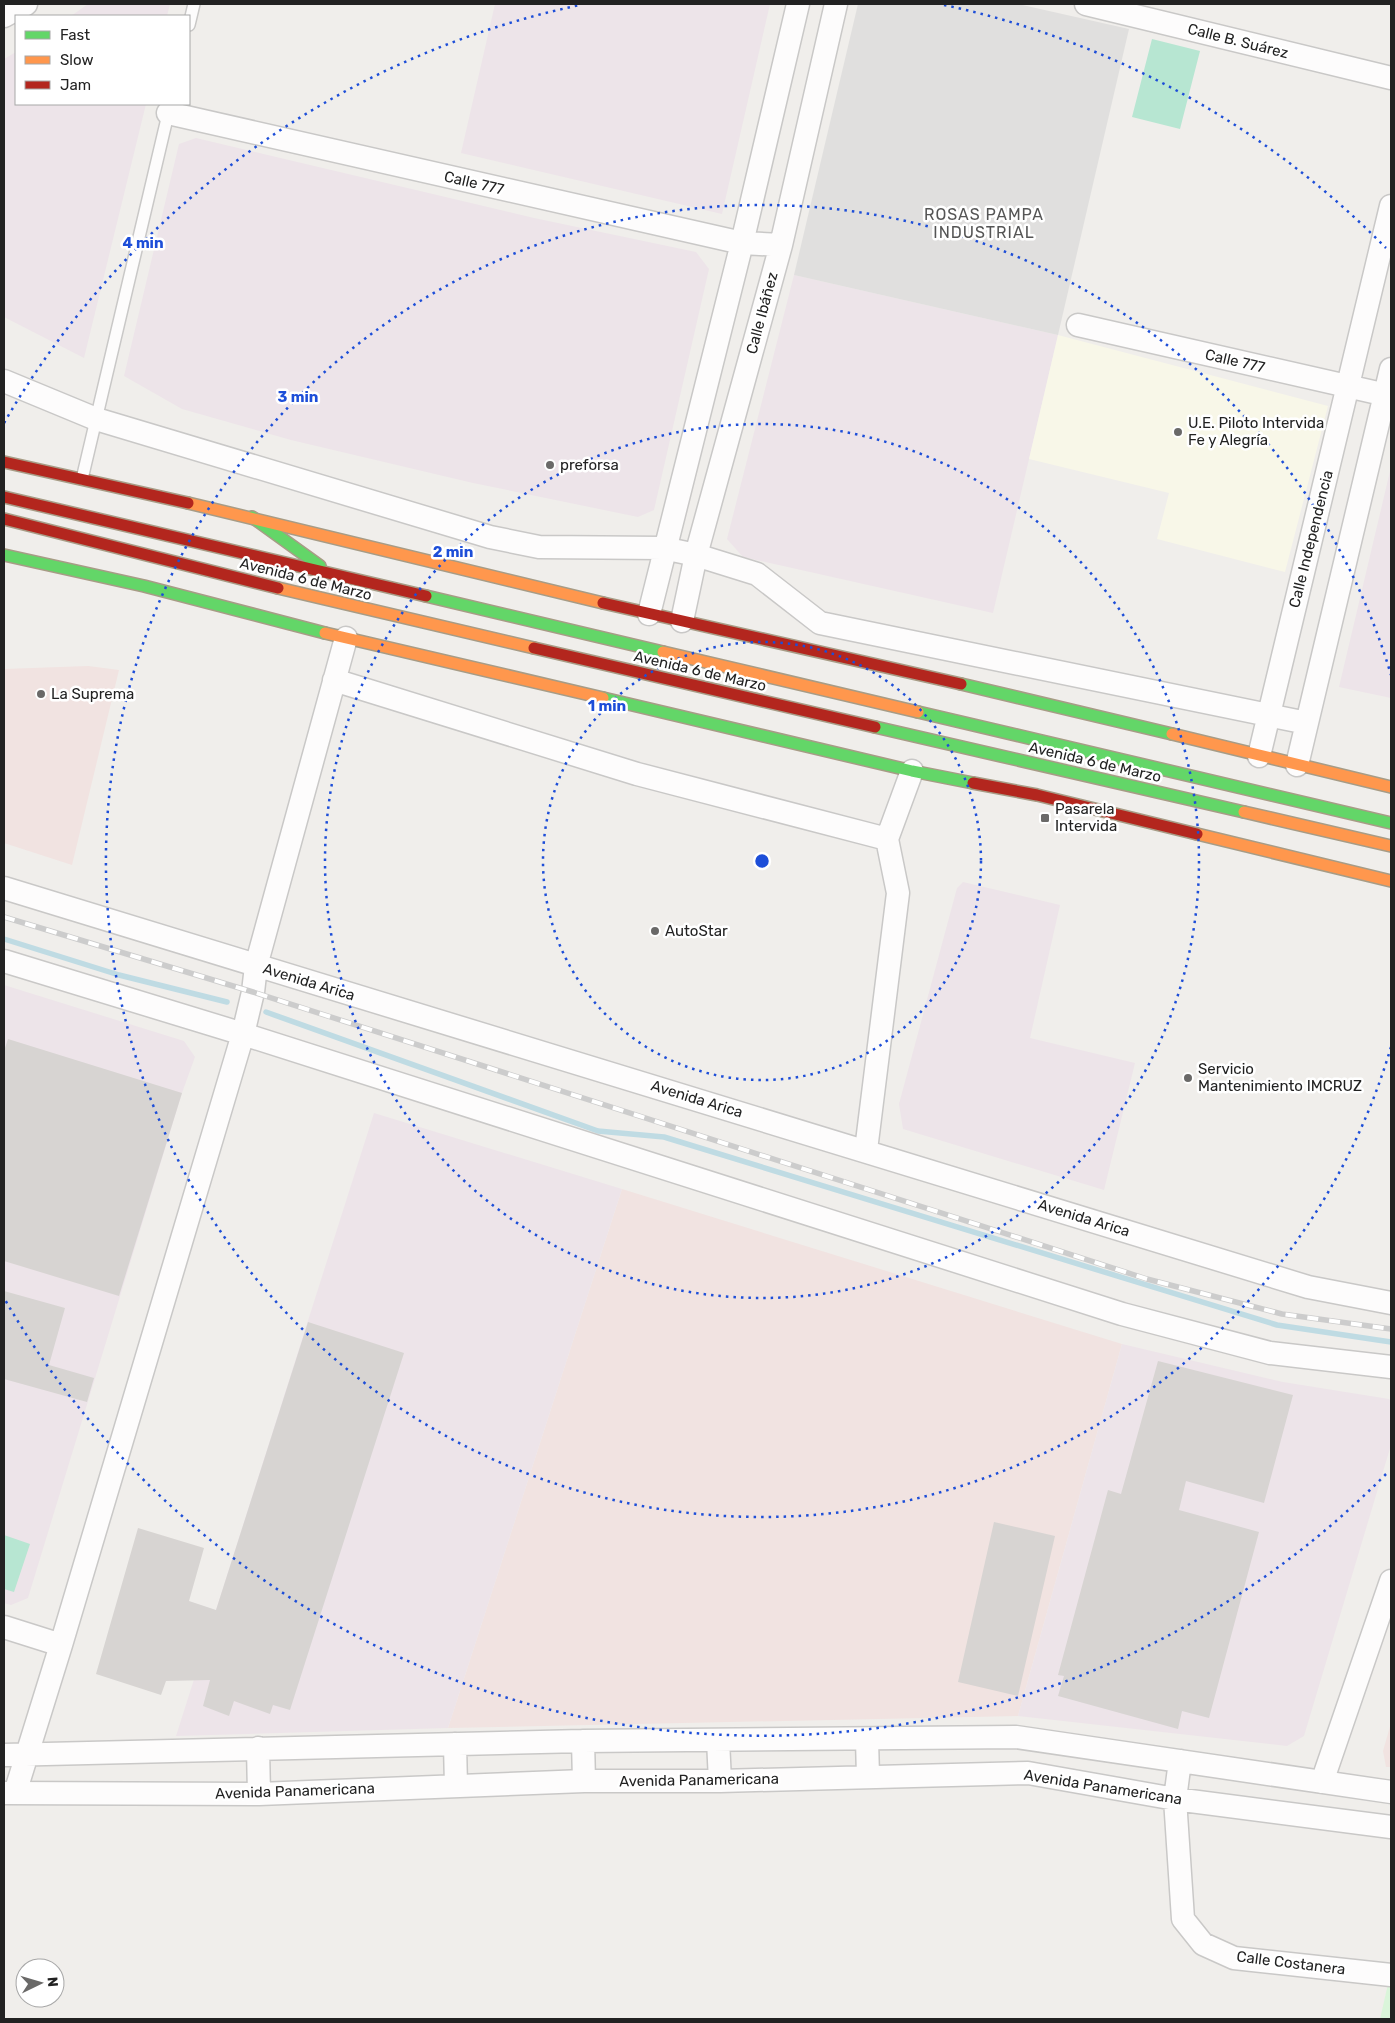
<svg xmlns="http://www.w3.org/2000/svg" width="1395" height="2023" font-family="Rubik,sans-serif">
<rect width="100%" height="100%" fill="#f0eeeb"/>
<path fill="#f1e3e1" d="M 88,666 L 119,670 L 72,865 L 4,843 L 4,669 Z
M 622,1189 L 1122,1344 L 1018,1716 L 448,1728 Z
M 1391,1723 L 1391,1767 L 1386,1767 L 1383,1751 Z"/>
<path fill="#ede4e9" d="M 88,4 L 170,4 L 167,16 L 71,16 Z
M 495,4 L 770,4 L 722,214 L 461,153 Z
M 16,52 L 16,104 L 146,104 L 84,358 L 4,317 L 4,59 Z
M 196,138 L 534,218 L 696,252 L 709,269 L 654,510 L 638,517 L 473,483 L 291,440 L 182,409 L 124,376 L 179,144 Z
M 794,275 L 1058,335 L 993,613 L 743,557 L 727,539 Z
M 1391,467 L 1391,698 L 1339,687 Z
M 963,882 L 1060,905 L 1030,1038 L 1135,1063 L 1104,1190 L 903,1129 L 899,1104 L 957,888 Z
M 4,985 L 184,1041 L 195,1057 L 182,1093 L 28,1598 L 11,1605 L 4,1603 Z
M 374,1113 L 622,1189 L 448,1728 L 176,1736 Z
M 1122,1344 L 1283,1382 L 1389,1399 L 1391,1401 L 1391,1445 L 1304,1736 L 1287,1746 L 1018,1716 Z"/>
<path fill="#f8f7e8" d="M 1058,335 L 1328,406 L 1285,572 L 1157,539 L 1169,493 L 1029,459 Z"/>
<path fill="#daf5da" d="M 1388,1984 L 1391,1985 L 1391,2019 L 1380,2019 Z"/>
<path fill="#b7e6d2" d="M 1152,39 L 1200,51 L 1180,129 L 1132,117 Z
M 4,1535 L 30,1544 L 14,1592 L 4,1589 Z"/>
<path fill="#e0dfde" d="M 858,4 L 1018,4 L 1129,29 L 1058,335 L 794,275 Z"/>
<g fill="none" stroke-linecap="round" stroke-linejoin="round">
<path stroke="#bfdbe3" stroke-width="5.5" d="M 4,939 L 119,975 L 227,1002
M 266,1012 L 598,1131 L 664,1137 L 1277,1325 L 1391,1342"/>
</g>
<path fill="#d7d4d2" d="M 8,1039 L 182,1093 L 119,1296 L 4,1261 L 4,1051 Z
M 4,1291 L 65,1308 L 49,1365 L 94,1378 L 87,1402 L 4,1379 Z
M 308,1322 L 404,1353 L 290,1710 L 273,1705 L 270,1714 L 234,1701 L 229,1716 L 203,1706 L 210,1680 L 166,1681 L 161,1695 L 96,1674 L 138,1528 L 204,1548 L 189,1601 L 216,1610 Z
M 1158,1361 L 1293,1395 L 1264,1503 L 1186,1481 L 1179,1510 L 1259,1532 L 1209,1718 L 1182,1711 L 1178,1729 L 1058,1696 L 1064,1676 L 1058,1675 L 1108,1490 L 1121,1494 Z
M 994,1522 L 1055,1536 L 1018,1696 L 958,1682 Z"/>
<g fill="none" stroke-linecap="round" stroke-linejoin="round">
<defs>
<path id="lane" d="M 189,25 L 194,4
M 82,479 L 169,110"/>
<path id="street" d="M 1086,4 L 1391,78
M 4,16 L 26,4
M 168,113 L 742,243 L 781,245
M 1078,325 L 1391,396
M 4,381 L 96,419 L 490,537 L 539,547 L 663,548 L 696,555 L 757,574 L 820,623 L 1307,723
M 649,614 L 742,243 L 798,4
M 682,621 L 696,555 L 781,245 L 836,4
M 334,680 L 637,774 L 887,839
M 1259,756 L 1391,206
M 1297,765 L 1391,369
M 4,888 L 1308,1287 L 1391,1303
M 4,961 L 243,1034 L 1122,1314 L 1270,1353 L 1391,1367
M 866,1150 L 898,893 L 887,839 L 912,771
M 4,1627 L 61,1645
M 867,1739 L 868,1777
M 718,1740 L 720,1781
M 583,1741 L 584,1781
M 455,1744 L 456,1786
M 258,1748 L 259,1794
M 4,1755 L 583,1741 L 1016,1737 L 1391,1792
M 1180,1761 L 1175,1799 L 1183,1919 L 1203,1944 L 1234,1958 L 1391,1975
M 1322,1782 L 1391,1581
M 4,1793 L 259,1794 L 584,1781 L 720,1781 L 1028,1773 L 1175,1799 L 1391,1827
M 15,1793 L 61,1645 L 243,1034 L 253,992 L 256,966 L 346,638"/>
<path id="fast" d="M 252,517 L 320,566
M 4,555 L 144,586 L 325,633
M 426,596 L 663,652
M 961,684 L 1172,734
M 603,698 L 912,771 L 973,783
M 918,712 L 1391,823
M 875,727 L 1244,812"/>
<path id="slow" d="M 188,503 L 603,603
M 278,588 L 534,648
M 325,633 L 603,698
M 663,652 L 918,712
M 1172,734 L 1391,787
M 1244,812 L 1391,846
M 1197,834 L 1391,881"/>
<path id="jam" d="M 4,462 L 188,503
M 4,497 L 426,596
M 4,519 L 278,588
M 603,603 L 961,684
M 534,648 L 875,727
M 973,783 L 1037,795 L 1197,834"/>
</defs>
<use href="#lane" stroke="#c9c8c7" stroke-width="14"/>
<use href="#street" stroke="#c9c8c7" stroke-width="25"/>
<use href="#fast" stroke="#a79c86" stroke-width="14"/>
<use href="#slow" stroke="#a79c86" stroke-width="14"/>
<use href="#jam" stroke="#a79c86" stroke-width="14"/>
<use href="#lane" stroke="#fdfcfc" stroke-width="11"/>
<use href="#street" stroke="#fdfcfc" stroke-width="22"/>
<use href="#fast" stroke="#63d668" stroke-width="11"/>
<use href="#slow" stroke="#ff974d" stroke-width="11"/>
<use href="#jam" stroke="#b3261e" stroke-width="11"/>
<defs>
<path id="rail" d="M 4,917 L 253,992 L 1147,1279 L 1282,1314 L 1391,1329"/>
</defs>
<use href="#rail" stroke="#ccc" stroke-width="5.5"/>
<use href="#rail" stroke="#fff" stroke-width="4" stroke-dasharray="11" stroke-linecap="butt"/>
</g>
<g fill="none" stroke="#1d4ed8" stroke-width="2.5" stroke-dasharray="2.5 5">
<circle cx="762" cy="861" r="219"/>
<circle cx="762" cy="861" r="437"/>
<path d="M1391 1047A656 656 0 1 1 1391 675"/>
<path d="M1386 1474A875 875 0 0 1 4 1298M4 423A875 875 0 0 1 580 5M944 5A875 875 0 0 1 1386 248"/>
</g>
<g fill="#6a6968" stroke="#fff" stroke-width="2">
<circle cx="1178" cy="432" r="5"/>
<circle cx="550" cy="465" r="5"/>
<circle cx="41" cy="694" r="5"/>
<rect x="1040" y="813" width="10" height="10" rx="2.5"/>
<circle cx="655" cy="931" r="5"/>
<circle cx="1188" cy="1078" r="5"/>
</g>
<g text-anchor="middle" stroke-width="5" stroke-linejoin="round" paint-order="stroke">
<g font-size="15" fill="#222" stroke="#fff">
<text transform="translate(1238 41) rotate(14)" y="5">Calle B. Suárez</text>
<text transform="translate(474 183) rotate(13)" y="5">Calle 777</text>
<text transform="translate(762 313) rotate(-75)" y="5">Calle Ibáñez</text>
<text transform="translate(1235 361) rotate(13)" y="5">Calle 777</text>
<text transform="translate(1311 539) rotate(-76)" y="5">Calle Independencia</text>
<text transform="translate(306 579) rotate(14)" y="5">Avenida 6 de Marzo</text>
<text transform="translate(700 671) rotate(13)" y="5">Avenida 6 de Marzo</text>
<text transform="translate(1095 762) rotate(13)" y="5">Avenida 6 de Marzo</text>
<text transform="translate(309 982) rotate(17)" y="5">Avenida Arica</text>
<text transform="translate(697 1099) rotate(17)" y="5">Avenida Arica</text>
<text transform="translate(1084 1218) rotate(17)" y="5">Avenida Arica</text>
<text transform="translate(699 1780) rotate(-1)" y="5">Avenida Panamericana</text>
<text transform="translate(1103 1787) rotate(9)" y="5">Avenida Panamericana</text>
<text transform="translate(295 1791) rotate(-2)" y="5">Avenida Panamericana</text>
<text transform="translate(1291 1963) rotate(7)" y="5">Calle Costanera</text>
</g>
<g font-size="15" fill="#222" stroke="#fff" text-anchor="start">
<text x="1188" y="428">U.E. Piloto Intervida<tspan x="1188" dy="17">Fe y Alegría</tspan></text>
<text x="560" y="470">preforsa</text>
<text x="51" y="699">La Suprema</text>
<text x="1055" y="814">Pasarela<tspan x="1055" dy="17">Intervida</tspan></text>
<text x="665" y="936">AutoStar</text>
<text x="1198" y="1074">Servicio<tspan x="1198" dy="17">Mantenimiento IMCRUZ</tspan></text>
</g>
<g font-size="16" letter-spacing="1" fill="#555" stroke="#fff">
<text x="984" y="220">ROSAS PAMPA<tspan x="984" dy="18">INDUSTRIAL</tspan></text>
</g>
</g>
<circle cx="762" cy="861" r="8" fill="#1d4ed8" stroke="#fff" stroke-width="2.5"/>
<g font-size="15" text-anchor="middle" font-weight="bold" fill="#1d4ed8" stroke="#fff" stroke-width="5" stroke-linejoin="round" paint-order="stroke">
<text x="143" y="248">4 min</text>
<text x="298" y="402">3 min</text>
<text x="453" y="557">2 min</text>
<text x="607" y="711">1 min</text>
</g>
<rect width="1395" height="2023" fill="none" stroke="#222222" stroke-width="10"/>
<rect x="15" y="15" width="175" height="90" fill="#ffffff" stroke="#a7a7a7"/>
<rect x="25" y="31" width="25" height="8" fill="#63d668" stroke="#a7a7a7"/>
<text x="60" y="40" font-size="15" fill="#222222">Fast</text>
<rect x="25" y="56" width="25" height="8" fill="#ff974d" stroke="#a7a7a7"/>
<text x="60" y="65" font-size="15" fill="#222222">Slow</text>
<rect x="25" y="81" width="25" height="8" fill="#b3261e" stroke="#a7a7a7"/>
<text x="60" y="90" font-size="15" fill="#222222">Jam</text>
<g transform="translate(40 1983) rotate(85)"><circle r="24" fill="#ffffff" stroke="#a7a7a7"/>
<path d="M0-4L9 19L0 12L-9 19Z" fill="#6a6968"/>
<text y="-8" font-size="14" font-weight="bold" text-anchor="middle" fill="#222222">N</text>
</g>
</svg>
